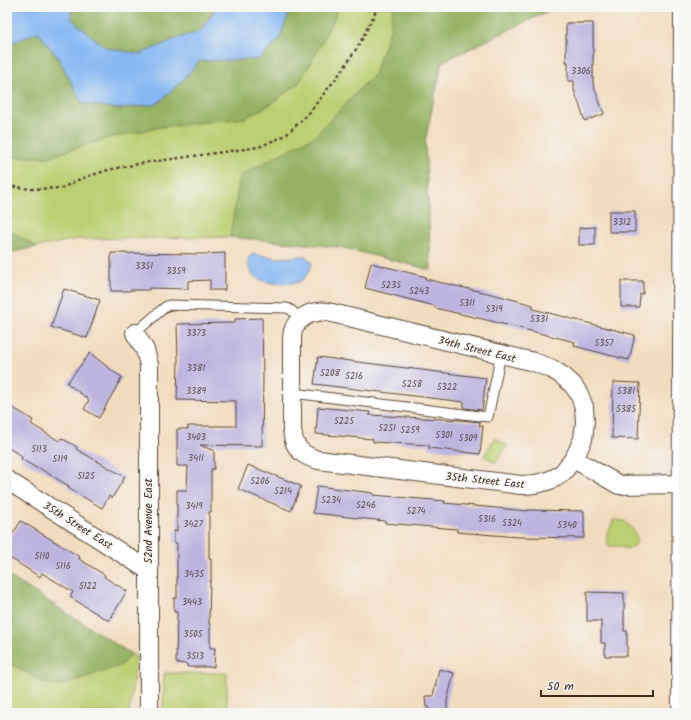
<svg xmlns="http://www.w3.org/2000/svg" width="691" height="720" font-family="Kalam,sans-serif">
<rect width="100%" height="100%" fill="#f6f6f2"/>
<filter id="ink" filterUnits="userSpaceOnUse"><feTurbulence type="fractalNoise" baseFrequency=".025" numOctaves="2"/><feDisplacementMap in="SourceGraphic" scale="8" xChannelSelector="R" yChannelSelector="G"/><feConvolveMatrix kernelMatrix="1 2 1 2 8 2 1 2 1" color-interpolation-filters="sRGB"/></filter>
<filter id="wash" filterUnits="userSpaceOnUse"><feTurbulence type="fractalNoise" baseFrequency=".012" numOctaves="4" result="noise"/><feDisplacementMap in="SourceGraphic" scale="16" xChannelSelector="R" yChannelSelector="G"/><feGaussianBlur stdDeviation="0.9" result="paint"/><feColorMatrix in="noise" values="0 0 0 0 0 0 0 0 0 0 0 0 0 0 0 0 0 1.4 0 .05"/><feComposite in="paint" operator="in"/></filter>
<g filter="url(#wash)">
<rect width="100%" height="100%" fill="#f3dcbe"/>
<path fill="#bccf72" stroke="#7c7c48" d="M 7,7 L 621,7 L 554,8 L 442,62 L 425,141 L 431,270 L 340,247 L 230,237 L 77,239 L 7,253 Z
M 495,438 L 507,445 L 496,463 L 484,456 Z
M 613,520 L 625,521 C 630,527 641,536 635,545 C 633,547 631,548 629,549 L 616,546 L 609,546 L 607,541 L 607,533 L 610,529 Z
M 7,575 L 136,657 L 129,713 L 7,713 Z
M 164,673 L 227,673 L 227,713 L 163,713 Z"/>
<path fill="#95b264" stroke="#686e41" d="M 71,7 L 215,7 L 215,10 L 200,31 L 176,39 L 140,54 L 106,48 L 71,19 Z
M 291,7 L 340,7 L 320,46 L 299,83 L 271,104 L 245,118 L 161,127 L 109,138 L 48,157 L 7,157 L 7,45 L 38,32 L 59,59 L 82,103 L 119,109 L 157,104 L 182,81 L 199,61 L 259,59 L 279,40 Z
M 393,7 L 621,7 L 554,8 L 442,62 L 425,141 L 431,270 L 340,247 L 230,237 L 240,176 L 256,167 L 315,136 L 374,74 L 390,30 Z
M 7,229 L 37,247 L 7,253 Z
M 7,575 L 131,654 L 120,666 L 58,686 L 44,683 L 7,662 Z"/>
<path fill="#87b8f3" stroke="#617188" d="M 7,7 L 71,7 L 71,19 L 106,48 L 140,54 L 176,39 L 200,31 L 215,10 L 215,7 L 291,7 L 279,40 L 259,59 L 199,61 L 182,81 L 157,104 L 119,109 L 82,103 L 59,59 L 38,32 L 7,45 Z
M 253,254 L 278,258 L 306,256 L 312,263 C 310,269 306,278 301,281 C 290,286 265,284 255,277 C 249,273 248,264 248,258 Z"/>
<g id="blocks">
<path fill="#bdb5e0" d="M 566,23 L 593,23 L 593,84 L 604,114 L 585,121 L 574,90 L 574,81 L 568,81 L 568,62 L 566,62 Z
M 609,211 L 635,211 L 635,232 L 609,232 Z
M 595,227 L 595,245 L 579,245 L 579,228 Z
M 111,253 L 206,254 L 225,253 L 225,290 L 210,290 L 210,280 L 188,281 L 188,289 L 149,288 L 149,290 L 130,290 L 130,291 L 111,291 Z
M 371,263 L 426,277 L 425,279 L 496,295 L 533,305 L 533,309 L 635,335 L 629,360 L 574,346 L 575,342 L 495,322 L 435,308 L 435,306 L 365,288 Z
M 621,281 L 643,281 L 643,294 L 640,294 L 639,307 L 621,307 Z
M 64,289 L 100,300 L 87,338 L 51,327 Z
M 262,318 L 263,377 L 262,446 L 200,445 L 214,451 L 214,469 L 211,469 L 211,512 L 209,512 L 209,559 L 211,559 L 211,581 L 210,581 L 209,624 L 210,624 L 210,648 L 215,648 L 214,667 L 187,667 L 187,664 L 176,663 L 177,612 L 174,612 L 174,598 L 177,598 L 177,543 L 174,543 L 174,531 L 177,531 L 177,490 L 187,490 L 188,466 L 177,466 L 177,429 L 188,429 L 188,426 L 236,426 L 236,401 L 177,400 L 178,359 L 177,324 L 235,323 L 235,319 Z
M 90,353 L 114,372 L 122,377 L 99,418 L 84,409 L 89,400 L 67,383 Z
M 318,357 L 486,378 L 482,410 L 464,408 L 464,402 L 314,384 Z
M 613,382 L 640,383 L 638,439 L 612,438 Z
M 7,404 L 33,420 L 31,424 L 59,441 L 61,438 L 77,447 L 76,449 L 125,477 L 112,498 L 109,496 L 102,508 L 68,488 L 69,486 L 39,468 L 38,469 L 21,459 L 22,456 L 7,447 Z
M 318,407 L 370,412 L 369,415 L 460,420 L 480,422 L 479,426 L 483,426 L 480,454 L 429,448 L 429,445 L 373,442 L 373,439 L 316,434 Z
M 248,465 L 301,486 L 291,511 L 238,489 Z
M 317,486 L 373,493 L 373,495 L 445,501 L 444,503 L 527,511 L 527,510 L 584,511 L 584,538 L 518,537 L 457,532 L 457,529 L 385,523 L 385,521 L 313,513 Z
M 21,521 L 80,557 L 79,559 L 105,575 L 104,577 L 127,591 L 109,621 L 70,597 L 73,592 L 42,573 L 40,577 L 7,556 L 7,543 Z
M 587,592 L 624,593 L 624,631 L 627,631 L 627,656 L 605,656 L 605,643 L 601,643 L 601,621 L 587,621 Z
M 439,669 L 454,673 L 447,701 L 447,713 L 429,713 L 429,707 L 426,707 L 425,696 L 433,696 Z"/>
</g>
</g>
<g filter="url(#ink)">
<use href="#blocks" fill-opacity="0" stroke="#574536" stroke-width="1"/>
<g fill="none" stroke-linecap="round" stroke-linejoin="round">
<defs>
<path id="service" d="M 135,333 L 165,307 L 169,305 L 287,308 L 291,310 L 301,319
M 292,393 L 488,417 L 501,354"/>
<path id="minor" d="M 135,333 L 145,350 L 149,365 L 149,713
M 574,459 L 583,439 L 585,422 L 584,407 L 579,394 L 573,385 L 563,376 L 552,369 L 534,362 L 328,312 C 325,312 321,311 318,312 C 309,312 298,319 294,328 C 292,332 292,337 292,341 L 292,430 C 293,434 293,439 295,443 C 299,453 308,457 318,460 L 521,485 C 534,485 554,482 564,471 C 567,467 570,463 574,459 L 619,485 L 682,484
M 7,480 L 148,570
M 681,713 L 683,7"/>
</defs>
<use href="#service" stroke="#574536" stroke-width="11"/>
<use href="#minor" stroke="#574536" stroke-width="20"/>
<path stroke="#574536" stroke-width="2.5" stroke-dasharray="3 3" stroke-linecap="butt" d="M 7,186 L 31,189 L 62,188 L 80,179 L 108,170 L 143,163 L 259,147 L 286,135 L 309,113 L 344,68 L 360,43 L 375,13 L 375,7"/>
<use href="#service" stroke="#fff" stroke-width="9"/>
<use href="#minor" stroke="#fff" stroke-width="18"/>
</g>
</g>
<g text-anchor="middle" stroke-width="3.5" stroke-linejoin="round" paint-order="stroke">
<g font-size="9" fill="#5c4d4e">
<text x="581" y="74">3306</text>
<text x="622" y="225">3312</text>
<text x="144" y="269">3351</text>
<text x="176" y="274">3359</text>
<text x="391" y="288">5235</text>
<text x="419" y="294">5243</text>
<text x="467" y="306">5311</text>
<text x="494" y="312">5319</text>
<text x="539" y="322">5331</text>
<text x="196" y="336">3373</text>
<text x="604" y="346">5357</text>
<text x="196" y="371">3381</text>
<text x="330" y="376">5208</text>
<text x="354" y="379">5216</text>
<text x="412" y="387">5258</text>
<text x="447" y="390">5322</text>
<text x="196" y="394">3389</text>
<text x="626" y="394">5381</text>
<text x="626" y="412">5385</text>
<text x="344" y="424">5225</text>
<text x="387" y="431">5251</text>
<text x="410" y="433">5259</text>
<text x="444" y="438">5301</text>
<text x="196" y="440">3403</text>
<text x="468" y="441">5309</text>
<text x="39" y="452">5113</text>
<text x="196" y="461">3411</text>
<text x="60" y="462">5119</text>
<text x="86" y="479">5125</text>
<text x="260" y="484">5206</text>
<text x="283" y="494">5214</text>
<text x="331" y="503">5234</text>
<text x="366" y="508">5246</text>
<text x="194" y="509">3419</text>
<text x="416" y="514">5274</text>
<text x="487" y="522">5316</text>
<text x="512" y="526">5324</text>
<text x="193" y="527">3427</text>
<text x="567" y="528">5340</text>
<text x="42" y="559">5110</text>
<text x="63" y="569">5116</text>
<text x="194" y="577">3435</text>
<text x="88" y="589">5122</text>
<text x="192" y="605">3443</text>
<text x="193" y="637">3505</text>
<text x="195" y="659">3513</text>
</g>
<g font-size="11" fill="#3b2a1e" stroke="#f6f6f2">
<text transform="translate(477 349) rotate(14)" y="4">34th Street East</text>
<text transform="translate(485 480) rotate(6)" y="4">35th Street East</text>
<text transform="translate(148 521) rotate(-90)" y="4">52nd Avenue East</text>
<text transform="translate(78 525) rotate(32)" y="4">35th Street East</text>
</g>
</g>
<rect width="691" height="720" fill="none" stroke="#f6f6f2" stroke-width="24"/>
<path d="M541 690v6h112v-6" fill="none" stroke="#3b2a1e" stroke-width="2"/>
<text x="547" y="690" font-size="12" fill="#3b2a1e" stroke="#f6f6f2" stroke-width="3" paint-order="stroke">50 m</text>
</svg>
